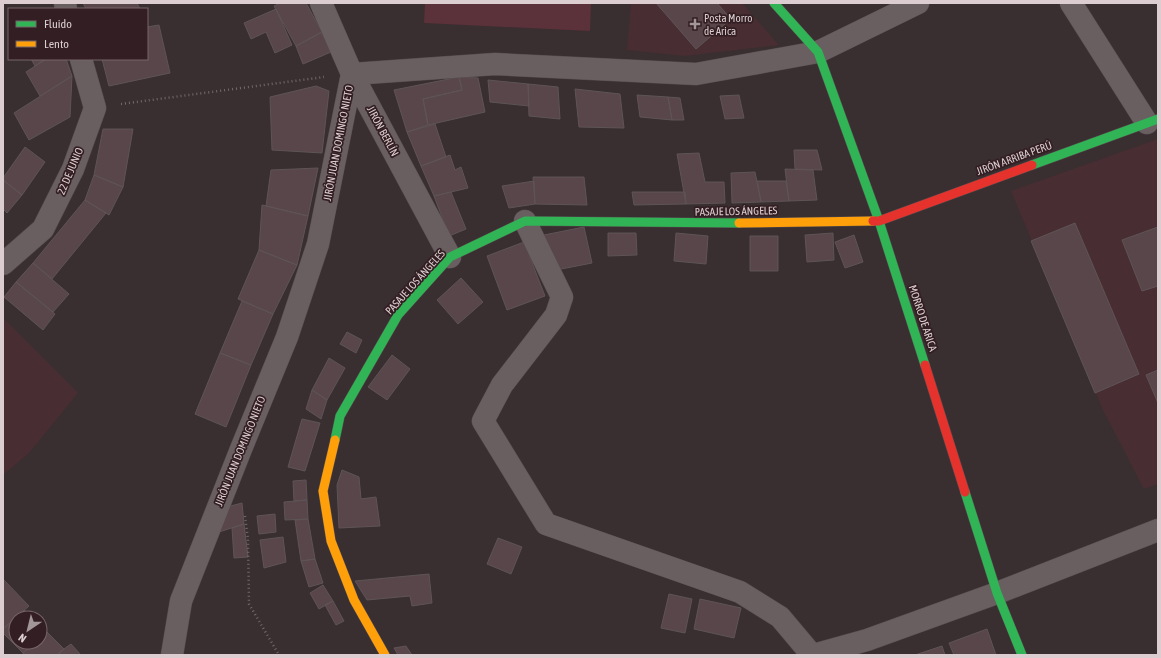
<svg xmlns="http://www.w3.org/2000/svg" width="1161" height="658" font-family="'Asap Condensed',sans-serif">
<rect width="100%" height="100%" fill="#392e30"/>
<path fill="#482e33" d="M 631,3 L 742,3 L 779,45 L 685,56 L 627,50 Z
M 1158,139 L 1158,484 L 1144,489 L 1104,412 L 1011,191 Z
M 3,318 L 78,393 L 29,453 L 3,475 Z"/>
<path fill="#5b313a" d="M 425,3 L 591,3 L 590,31 L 424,23 Z"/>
<path fill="#59464b" stroke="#5e5456" d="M 83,3 L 137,3 L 140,9 L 86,9 Z
M 280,3 L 306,3 L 322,32 L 296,46 L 274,6 Z
M 656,3 L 717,3 L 731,19 L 696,49 Z
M 276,9 L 292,45 L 275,53 L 266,32 L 251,39 L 244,23 Z
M 159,25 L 170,73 L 109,86 L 102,59 L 147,59 L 147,27 Z
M 322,32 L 331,52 L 303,64 L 296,46 Z
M 31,59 L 46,59 L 35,66 Z
M 46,59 L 66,59 L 72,76 L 40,96 L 26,72 Z
M 72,76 L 70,117 L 29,140 L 14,113 Z
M 459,77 L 462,90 L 423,99 L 428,125 L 407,132 L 394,90 Z
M 459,77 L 478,78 L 485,112 L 428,125 L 423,99 L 462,90 Z
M 488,80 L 528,84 L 529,106 L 490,102 Z
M 528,84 L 558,87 L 560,119 L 529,116 Z
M 316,86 L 329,91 L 322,153 L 272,150 L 270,97 Z
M 575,89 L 620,94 L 624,128 L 579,127 Z
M 637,95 L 668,97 L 672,120 L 640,117 Z
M 739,95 L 744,118 L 725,119 L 720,96 Z
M 668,97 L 680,98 L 684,120 L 672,120 Z
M 435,124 L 446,157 L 421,166 L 407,132 Z
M 103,129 L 133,129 L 123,187 L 94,175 Z
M 25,147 L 45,162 L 22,195 L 3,180 L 3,178 Z
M 794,150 L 817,150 L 822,170 L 795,169 Z
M 699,153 L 705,182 L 724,182 L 725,203 L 686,204 L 677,154 Z
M 450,155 L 455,170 L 461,167 L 468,188 L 434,196 L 421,166 Z
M 318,168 L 308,216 L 266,206 L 271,170 Z
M 785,169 L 813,170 L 817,200 L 789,201 Z
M 755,172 L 761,202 L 732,203 L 731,173 Z
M 94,175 L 123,187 L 109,215 L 85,200 Z
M 533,177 L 584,177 L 587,205 L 535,204 Z
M 3,180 L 22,195 L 7,213 L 3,209 Z
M 534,181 L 535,204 L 509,208 L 502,186 Z
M 757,181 L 786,181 L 789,201 L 761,202 Z
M 451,192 L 466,229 L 449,236 L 434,196 Z
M 632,192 L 685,192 L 686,204 L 634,205 Z
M 85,200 L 106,213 L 52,279 L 33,263 Z
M 262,205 L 308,216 L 297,265 L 259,250 Z
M 1075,223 L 1139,374 L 1095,393 L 1031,241 Z
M 584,227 L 592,263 L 551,271 L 544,235 Z
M 1158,227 L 1158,286 L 1142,291 L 1122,240 Z
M 608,233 L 636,233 L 637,255 L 608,256 Z
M 676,233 L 708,236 L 706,264 L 674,261 Z
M 833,233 L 834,260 L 807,262 L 805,235 Z
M 854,235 L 863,262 L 845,268 L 835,242 Z
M 750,236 L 778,236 L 778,271 L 750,271 Z
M 524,242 L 545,296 L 507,310 L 487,256 Z
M 259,250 L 297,265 L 273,314 L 238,299 Z
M 33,263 L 69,294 L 53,312 L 16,282 Z
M 461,278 L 483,302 L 458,324 L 437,300 Z
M 16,282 L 55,314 L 43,330 L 4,297 Z
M 242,301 L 273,314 L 251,365 L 220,353 Z
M 347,332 L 362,340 L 356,353 L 340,344 Z
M 220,353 L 251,365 L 226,427 L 195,414 Z
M 392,355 L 410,369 L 387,400 L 368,387 Z
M 329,358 L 345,368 L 327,400 L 312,390 Z
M 1158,370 L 1158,403 L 1146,375 Z
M 312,390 L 327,400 L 321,419 L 306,409 Z
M 302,419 L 320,423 L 305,471 L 288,467 Z
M 342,470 L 359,477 L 361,499 L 376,497 L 380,526 L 339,528 L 337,485 Z
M 306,480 L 307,500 L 294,501 L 293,481 Z
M 307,500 L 308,519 L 285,520 L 284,502 Z
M 242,503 L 244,524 L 219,532 L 223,508 Z
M 275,514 L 276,532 L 259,534 L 257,516 Z
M 308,519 L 315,559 L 301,561 L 295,520 Z
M 244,524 L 248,557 L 234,558 L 232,528 Z
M 283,537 L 286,562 L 264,568 L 260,540 Z
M 498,538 L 522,547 L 511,574 L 487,564 Z
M 315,559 L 323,583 L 309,587 L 301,561 Z
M 429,574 L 432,603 L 412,606 L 410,596 L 367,600 L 355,581 Z
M 3,579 L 29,606 L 3,629 Z
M 323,585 L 333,601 L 319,609 L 310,593 Z
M 669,594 L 692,599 L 685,633 L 661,628 Z
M 700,599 L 741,608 L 734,638 L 694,629 Z
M 333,601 L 344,621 L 336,625 L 325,605 Z
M 24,610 L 33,618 L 16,618 L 16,642 L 35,642 L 23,653 L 3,633 L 3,629 Z
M 987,629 L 996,655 L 954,655 L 949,643 Z
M 46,631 L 64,649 L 57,655 L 24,655 L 23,653 L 35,642 L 40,642 L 40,637 Z
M 71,644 L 81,655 L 57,655 L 64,649 Z
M 406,646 L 412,655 L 398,655 L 394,648 Z
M 942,646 L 945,655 L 915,655 Z"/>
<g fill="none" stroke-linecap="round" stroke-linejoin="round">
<defs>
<path id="street" d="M 65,3 L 66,9
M 321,3 L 352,74 L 450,257
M 1071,3 L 1147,123
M 352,74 L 495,64 L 696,74 L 818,52 L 918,3
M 525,221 L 562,297 L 556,315 L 502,385 L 483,421 L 546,524 L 740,592 L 780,617 L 812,655
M 3,264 L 43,229 L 73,169 L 95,108 L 81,59
M 172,655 L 181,601 L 241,449 L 287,337 L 318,244 L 352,74
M 813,655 L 867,640 L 997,593 L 1158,530"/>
<path id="fast" d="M 774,3 L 818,52 L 879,221 L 925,365
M 1032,165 L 1158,119
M 335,440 L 340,416 L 398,315 L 450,257 L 525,221 L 739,223
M 965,492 L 997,593 L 1022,655"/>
<path id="slow" d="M 739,223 L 873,221
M 335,440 L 323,491 L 331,541 L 354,600 L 385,655"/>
<path id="jam" d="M 873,221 L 879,221 L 1032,165
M 925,365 L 965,492"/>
</defs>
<use href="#street" stroke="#554b4d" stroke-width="23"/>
<use href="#fast" stroke="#554b4d" stroke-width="10"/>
<use href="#slow" stroke="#554b4d" stroke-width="10"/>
<use href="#jam" stroke="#554b4d" stroke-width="10"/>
<path stroke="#716a6b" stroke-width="2.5" stroke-dasharray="1 3" stroke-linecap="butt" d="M 121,104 L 324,77
M 245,516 L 248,539 L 249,604 L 279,655"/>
<use href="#street" stroke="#695f61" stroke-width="22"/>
<use href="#fast" stroke="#30b455" stroke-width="9"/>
<use href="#slow" stroke="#ff9f0a" stroke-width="9"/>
<use href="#jam" stroke="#e5322d" stroke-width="9"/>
</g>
<path fill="#a39698" stroke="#331f23" stroke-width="1.5" d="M693 18h4v4h4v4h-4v4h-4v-4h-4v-4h4z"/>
<g text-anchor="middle" stroke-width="3.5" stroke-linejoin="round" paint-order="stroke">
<g font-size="11" fill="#dcced0" stroke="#331f23" text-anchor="start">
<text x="704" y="22">Posta Morro<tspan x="704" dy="13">de Arica</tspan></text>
</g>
<g font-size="11" fill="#dcced0" stroke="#331f23">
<text transform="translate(383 131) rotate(62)" y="4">JIRÓN BERLÍN</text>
<text transform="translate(338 143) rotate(-79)" y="4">JIRÓN JUAN DOMINGO NIETO</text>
<text transform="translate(1014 158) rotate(-20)" y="4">JIRÓN ARRIBA PERÚ</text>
<text transform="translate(70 171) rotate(-67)" y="4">22 DE JUNIO</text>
<text transform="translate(736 211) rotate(-1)" y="4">PASAJE LOS ÁNGELES</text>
<text transform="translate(415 282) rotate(-48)" y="4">PASAJE LOS ÁNGELES</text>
<text transform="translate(923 318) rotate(72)" y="4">MORRO DE ARICA</text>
<text transform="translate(240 451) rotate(-68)" y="4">JIRÓN JUAN DOMINGO NIETO</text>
</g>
</g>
<rect width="1161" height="658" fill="none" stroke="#dcced0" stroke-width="8"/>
<rect x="8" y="8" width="140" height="52" fill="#331f23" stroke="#776568"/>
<rect x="16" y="21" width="20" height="6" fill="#30b455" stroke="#776568"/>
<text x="44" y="28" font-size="12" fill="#dcced0">Fluido</text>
<rect x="16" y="41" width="20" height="6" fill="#ff9f0a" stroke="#776568"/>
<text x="44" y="48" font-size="12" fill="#dcced0">Lento</text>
<g transform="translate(28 630) rotate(215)"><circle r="19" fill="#331f23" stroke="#776568"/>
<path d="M0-3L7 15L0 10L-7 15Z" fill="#a39698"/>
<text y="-6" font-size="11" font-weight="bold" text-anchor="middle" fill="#dcced0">N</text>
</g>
</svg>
